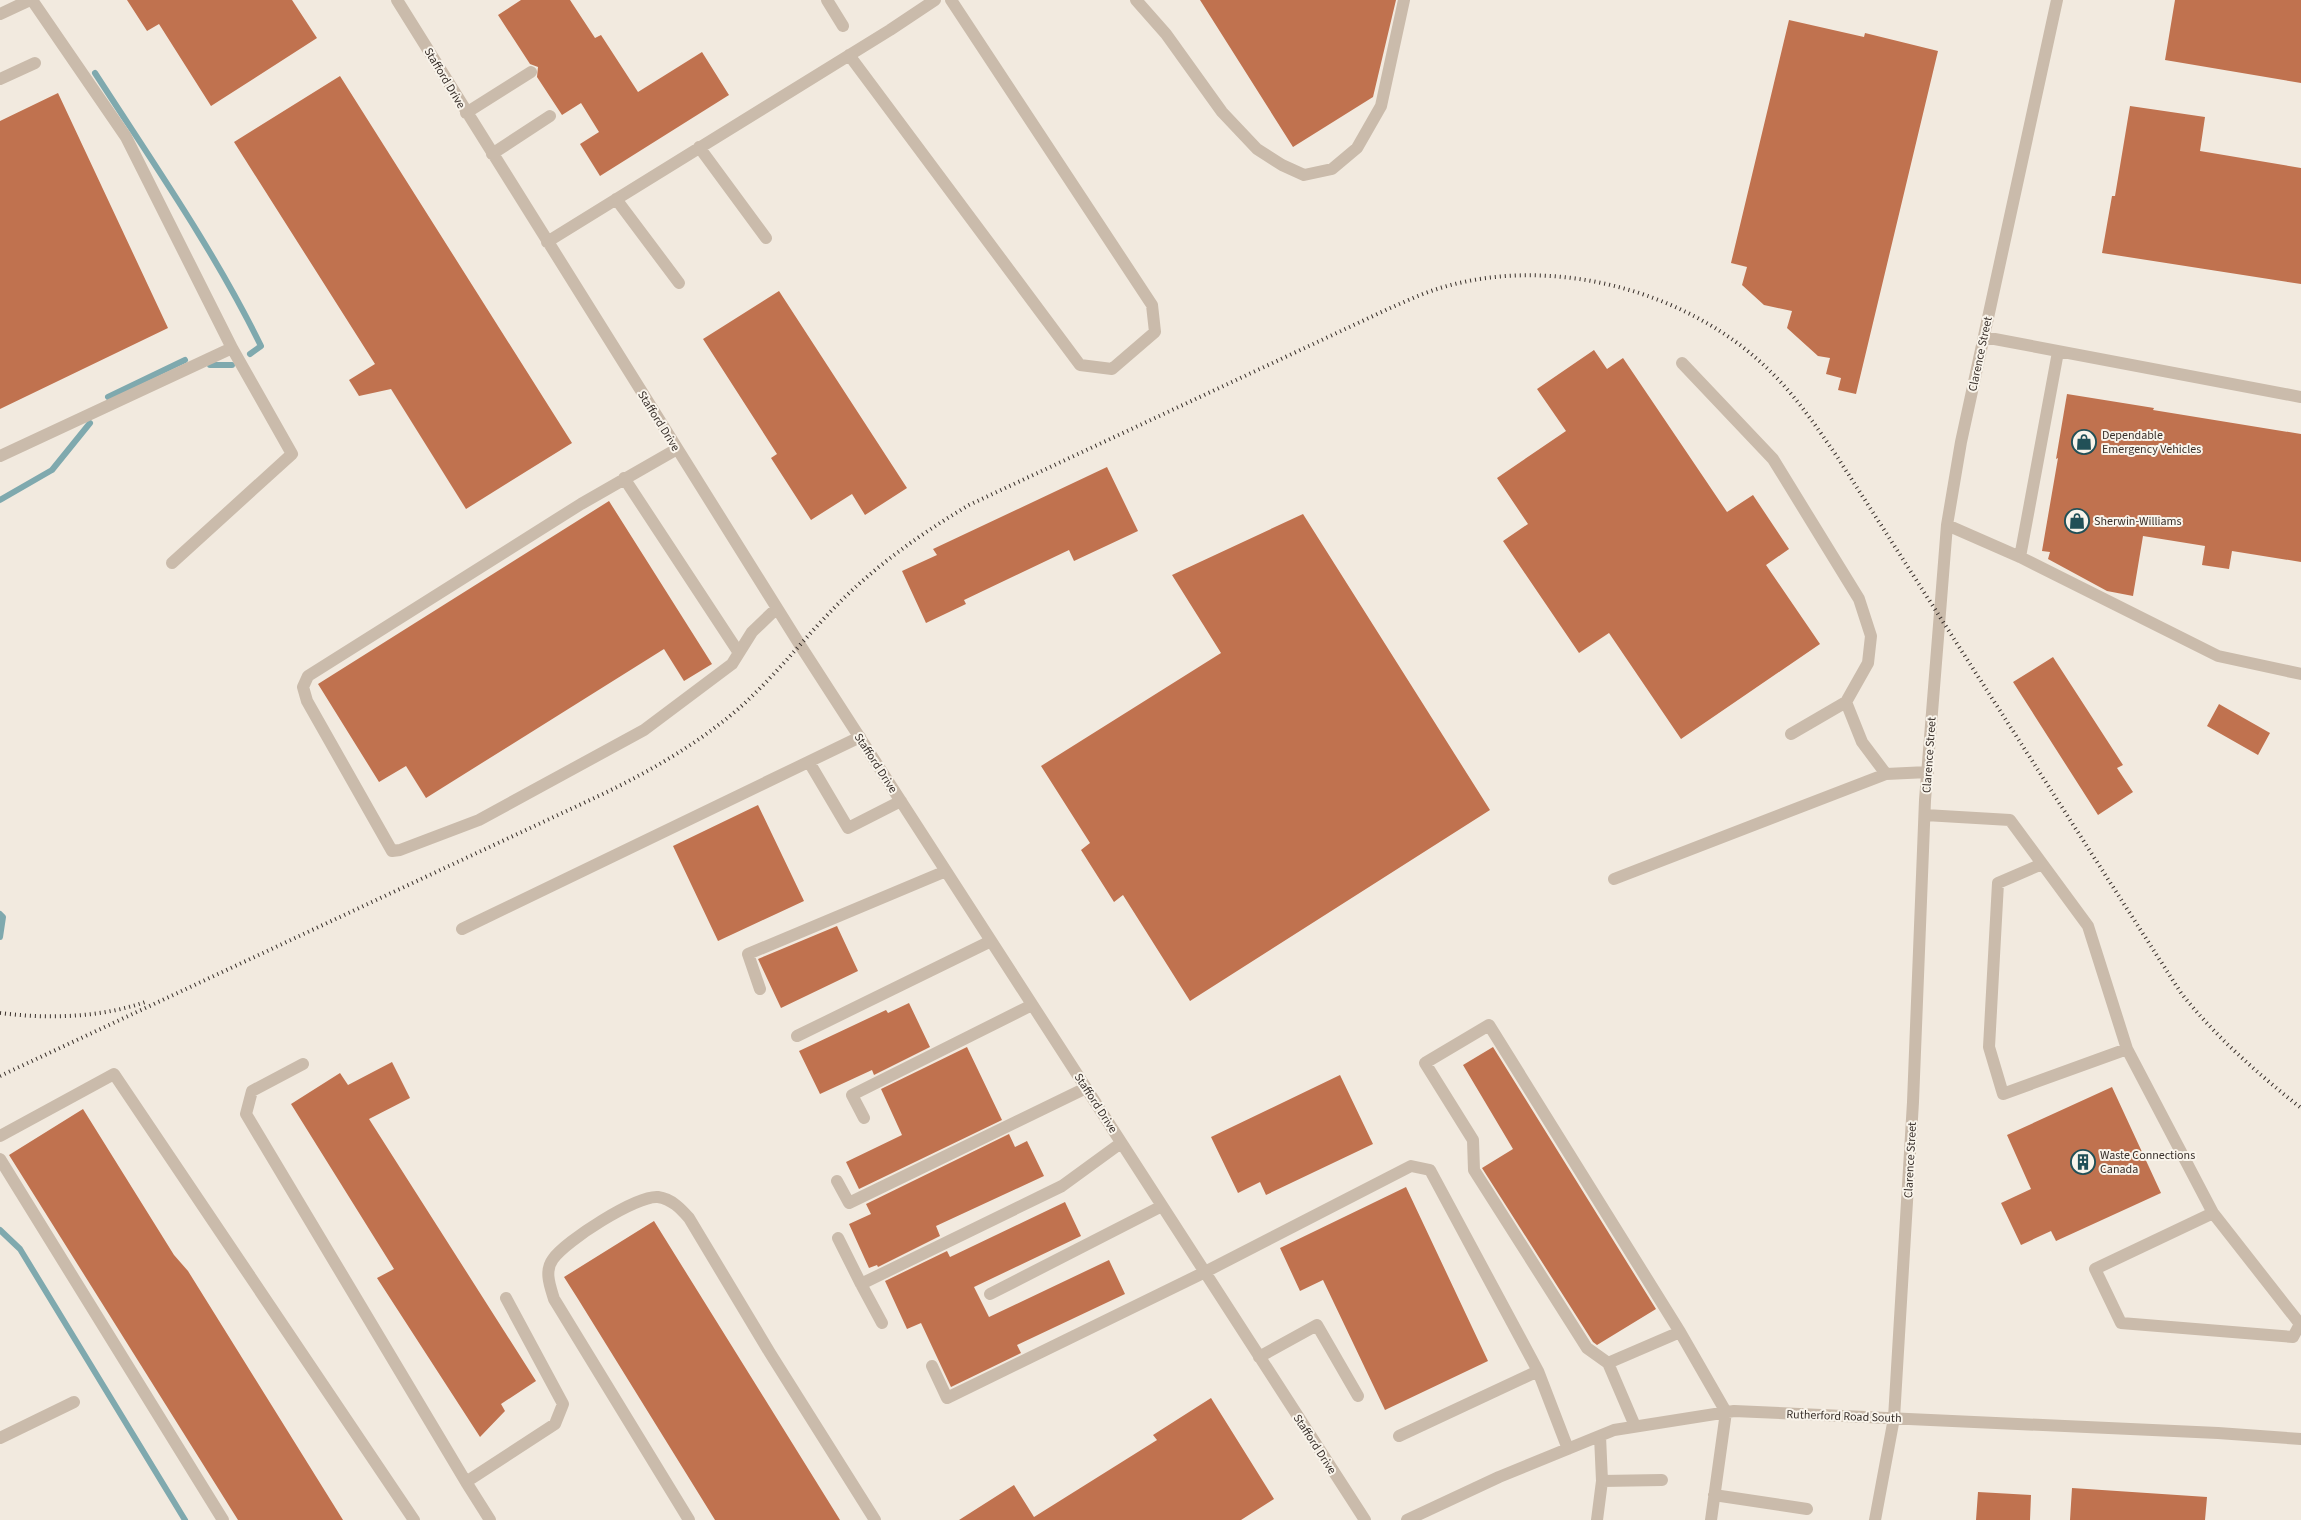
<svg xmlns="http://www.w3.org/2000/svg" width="2301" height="1520" font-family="'Source Sans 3',sans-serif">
<rect width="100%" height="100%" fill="#f2eadf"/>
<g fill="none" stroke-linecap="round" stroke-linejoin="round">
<path stroke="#7fa9ae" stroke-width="6" d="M 95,73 C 153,163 214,250 261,346 L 250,354
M 210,365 L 232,365
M 108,397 L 185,360
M 0,500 L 52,470 L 90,423
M 0,914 L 3,917 L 0,937
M 0,1230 L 20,1249 L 185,1520"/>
</g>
<path fill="#c0724f" d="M 127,0 L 292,0 L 317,38 L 211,106 L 159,24 L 147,31 Z
M 521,0 L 570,0 L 595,38 L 601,35 L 638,92 L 702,52 L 729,95 L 600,176 L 580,144 L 599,132 L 581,103 L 562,115 L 537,77 L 538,67 L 530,64 L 498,15 Z
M 1200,0 L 1396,0 L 1373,97 L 1293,147 Z
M 2175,0 L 2301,0 L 2301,83 L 2165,60 Z
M 1789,20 L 1864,37 L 1865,33 L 1938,51 L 1856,394 L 1838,390 L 1841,378 L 1826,374 L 1830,358 L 1818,356 L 1787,328 L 1792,311 L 1764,305 L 1742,285 L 1747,267 L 1731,263 Z
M 340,76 L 572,443 L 466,509 L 391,389 L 359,396 L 349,380 L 375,364 L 234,142 Z
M 58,93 L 168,328 L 0,409 L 0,121 Z
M 2130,106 L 2205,117 L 2200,151 L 2301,168 L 2301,284 L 2102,253 L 2112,196 L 2115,196 Z
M 779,291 L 907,488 L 865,515 L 852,494 L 811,520 L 771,458 L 777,454 L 703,339 Z
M 1594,350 L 1607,369 L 1623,358 L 1727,512 L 1753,495 L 1789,549 L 1766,565 L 1820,644 L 1681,739 L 1609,633 L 1579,653 L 1503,541 L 1528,524 L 1497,478 L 1566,431 L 1537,389 Z
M 2067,394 L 2154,408 L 2153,410 L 2301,434 L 2301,562 L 2232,551 L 2229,569 L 2202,565 L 2205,546 L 2143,536 L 2133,596 L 2107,591 L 2048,559 L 2050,552 L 2042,551 L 2058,458 L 2056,459 Z
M 1107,467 L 1138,531 L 1074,561 L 1069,550 L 964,600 L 966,604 L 926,623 L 902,571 L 937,555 L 933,549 Z
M 609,501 L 712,664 L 684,681 L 664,649 L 426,798 L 406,766 L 379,782 L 318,684 Z
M 1303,514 L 1490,810 L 1190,1001 L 1123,895 L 1114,902 L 1081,850 L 1090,843 L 1041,766 L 1221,653 L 1172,575 Z
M 2053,657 L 2123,765 L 2117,768 L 2133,792 L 2098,815 L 2013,682 Z
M 2219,704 L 2270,733 L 2258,755 L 2207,726 Z
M 758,805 L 804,901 L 718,941 L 673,846 Z
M 837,926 L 858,971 L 781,1008 L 758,959 Z
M 909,1003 L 930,1047 L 874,1075 L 872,1070 L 820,1094 L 799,1051 L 886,1010 L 888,1013 Z
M 967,1047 L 1002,1120 L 859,1189 L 846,1162 L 902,1135 L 881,1089 Z
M 1493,1047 L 1656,1309 L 1597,1345 L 1593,1342 L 1482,1168 L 1513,1149 L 1463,1065 Z
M 392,1062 L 410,1098 L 369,1119 L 536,1381 L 501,1404 L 505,1411 L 480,1437 L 377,1278 L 394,1269 L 291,1104 L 340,1073 L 348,1085 Z
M 1340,1075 L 1373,1144 L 1266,1195 L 1260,1182 L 1238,1193 L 1211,1137 Z
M 2112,1087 L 2161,1193 L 2056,1241 L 2051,1231 L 2021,1245 L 2001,1203 L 2031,1189 L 2007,1135 Z
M 83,1109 L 174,1255 L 188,1271 L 343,1520 L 238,1520 L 9,1155 Z
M 1009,1134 L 1015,1147 L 1027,1141 L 1044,1176 L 936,1226 L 940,1236 L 878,1267 L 877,1265 L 869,1268 L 849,1224 L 871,1214 L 866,1204 Z
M 1406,1187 L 1488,1361 L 1385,1410 L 1323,1280 L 1300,1291 L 1280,1248 Z
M 1065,1202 L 1081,1236 L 974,1287 L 989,1317 L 1109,1260 L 1125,1294 L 1017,1345 L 1021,1353 L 951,1387 L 921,1323 L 907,1329 L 885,1281 L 947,1251 L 950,1257 Z
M 654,1221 L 840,1520 L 715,1520 L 578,1299 L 564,1277 Z
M 1211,1398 L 1274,1499 L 1241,1520 L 959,1520 L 1014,1485 L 1034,1517 L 1157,1440 L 1153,1435 Z
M 2072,1488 L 2207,1497 L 2205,1520 L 2070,1520 Z
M 1978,1492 L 2031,1495 L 2030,1520 L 1976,1520 Z"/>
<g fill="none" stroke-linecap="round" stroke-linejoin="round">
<path stroke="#cabbab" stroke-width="12" d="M 397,0 L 800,645 L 1365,1520
M 827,0 L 843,26
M 1136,0 L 1166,34 L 1222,112 L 1257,149 L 1282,165 L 1304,175 L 1332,169 L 1357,148 L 1381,106 L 1404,0
M 0,14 L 30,0
M 849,55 L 1080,365 L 1112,369 L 1155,332 L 1152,305 L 951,0
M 0,79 L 35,63
M 466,113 L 531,72
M 699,147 L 766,238
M 492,154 L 550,116
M 616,199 L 679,283
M 547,242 L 890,30 L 935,0
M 1984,337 L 2301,397
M 1682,363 L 1773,459 L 1859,599 L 1871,636 L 1868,663 L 1846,702 L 1862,742 L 1886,774 L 1928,772
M 677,449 L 581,504 L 308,676 L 303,687 L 307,701 L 392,851 L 400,850 L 479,820 L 644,730 L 732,664 L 752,632 L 777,608
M 0,456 L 232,348 L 126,137 L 32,0
M 624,478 L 739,653
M 1947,525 L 2020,557 L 2218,656 L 2301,674
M 2020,557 L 2058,352
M 172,563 L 292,454 L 232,348
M 1791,734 L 1846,702
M 809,762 L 848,828 L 901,801
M 1925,815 L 2010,820 L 2088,926 L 2127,1049 L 2213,1213 L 2300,1324 L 2293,1337 L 2121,1323 L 2095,1269 L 2213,1213
M 2042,864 L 1998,883 L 1989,1047 L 2003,1094 L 2127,1049
M 1614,879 L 1886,774
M 462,929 L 860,737
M 760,989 L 748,954 L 946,871
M 797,1036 L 991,941
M 303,1064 L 252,1091 L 246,1114 L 466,1482
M 864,1118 L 852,1095 L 1032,1005
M 0,1136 L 114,1074 L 414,1520
M 0,1159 L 223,1520
M 837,1181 L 849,1203 L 1086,1088
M 838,1238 L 861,1284 L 1062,1186 L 1121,1143
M 861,1284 L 882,1323
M 990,1294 L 1162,1206
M 1259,1357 L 1317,1325 L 1358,1396
M 1608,1363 L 1680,1332
M 932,1366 L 947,1398 L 1205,1272 L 1411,1166 L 1430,1170 L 1538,1371 L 1568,1449
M 1635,1426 L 1608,1363 L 1587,1348 L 1474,1170 L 1473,1140 L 1425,1063 L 1489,1025 L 1680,1332 L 1726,1412 L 1711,1520
M 1399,1436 L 1538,1371
M 0,1438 L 74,1402
M 1602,1481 L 1662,1480
M 1714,1495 L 1807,1509
M 490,1520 L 466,1482 L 555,1424 L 563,1404 L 506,1298
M 689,1520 L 554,1299 C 550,1286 544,1271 553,1259 C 565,1241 637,1195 658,1197 C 672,1199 681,1209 689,1218 L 770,1353 L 875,1520
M 1407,1520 L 1499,1477 L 1614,1430 L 1734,1411 L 2218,1433 L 2301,1439
M 1597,1520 L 1602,1481 L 1600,1436
M 1875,1520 L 1894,1418 L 1913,1102 L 1925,800 L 1947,525 L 1961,442 L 2057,0"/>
<path stroke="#382f2a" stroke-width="4" stroke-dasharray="1 4" stroke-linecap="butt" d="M 0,1013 C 49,1019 101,1018 148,1001
M 0,1076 L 605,793 C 652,770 697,744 737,710 C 776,676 807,634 844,598 C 882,561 924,532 969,505 L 1388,309 C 1404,302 1421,294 1437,289 C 1550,253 1691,290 1773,374 C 1798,399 1818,429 1838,458 L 2181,993 C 2216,1037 2257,1073 2301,1108"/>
</g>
<defs>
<symbol id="shop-ring" viewBox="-11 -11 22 22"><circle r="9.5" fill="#f9f4eb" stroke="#215057" stroke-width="1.5"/><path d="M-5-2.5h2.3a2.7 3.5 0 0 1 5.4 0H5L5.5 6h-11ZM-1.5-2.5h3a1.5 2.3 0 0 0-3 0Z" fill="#215057"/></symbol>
<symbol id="building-ring" viewBox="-11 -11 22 22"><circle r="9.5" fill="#f9f4eb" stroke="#215057" stroke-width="1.5"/><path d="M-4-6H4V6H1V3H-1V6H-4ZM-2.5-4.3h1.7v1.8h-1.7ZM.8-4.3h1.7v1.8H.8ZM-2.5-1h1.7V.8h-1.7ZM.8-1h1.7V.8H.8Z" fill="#215057"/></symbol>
</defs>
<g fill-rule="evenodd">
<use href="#shop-ring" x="2070" y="428" width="28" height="28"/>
<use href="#shop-ring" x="2063" y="507" width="28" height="28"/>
<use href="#building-ring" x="2069" y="1148" width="28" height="28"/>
</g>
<g text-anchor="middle" stroke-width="4" stroke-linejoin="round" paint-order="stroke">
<g font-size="12" fill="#382f2a" stroke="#f9f4eb">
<text transform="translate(445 78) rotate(59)" y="4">Stafford Drive</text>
<text transform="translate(1980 354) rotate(-78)" y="4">Clarence Street</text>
<text transform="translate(659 421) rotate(58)" y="4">Stafford Drive</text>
<text transform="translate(1929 755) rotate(-86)" y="4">Clarence Street</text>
<text transform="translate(876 763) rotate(57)" y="4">Stafford Drive</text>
<text transform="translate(1096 1103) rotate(57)" y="4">Stafford Drive</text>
<text transform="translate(1910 1160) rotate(-87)" y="4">Clarence Street</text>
<text transform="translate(1844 1416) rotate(2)" y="4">Rutherford Road South</text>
<text transform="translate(1315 1444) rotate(57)" y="4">Stafford Drive</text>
</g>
<g font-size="12" fill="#382f2a" stroke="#f9f4eb" text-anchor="start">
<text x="2102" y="439">Dependable<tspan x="2102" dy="14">Emergency Vehicles</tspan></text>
<text x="2094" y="525">Sherwin-Williams</text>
<text x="2100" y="1159">Waste Connections<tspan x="2100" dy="14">Canada</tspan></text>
</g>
</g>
</svg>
